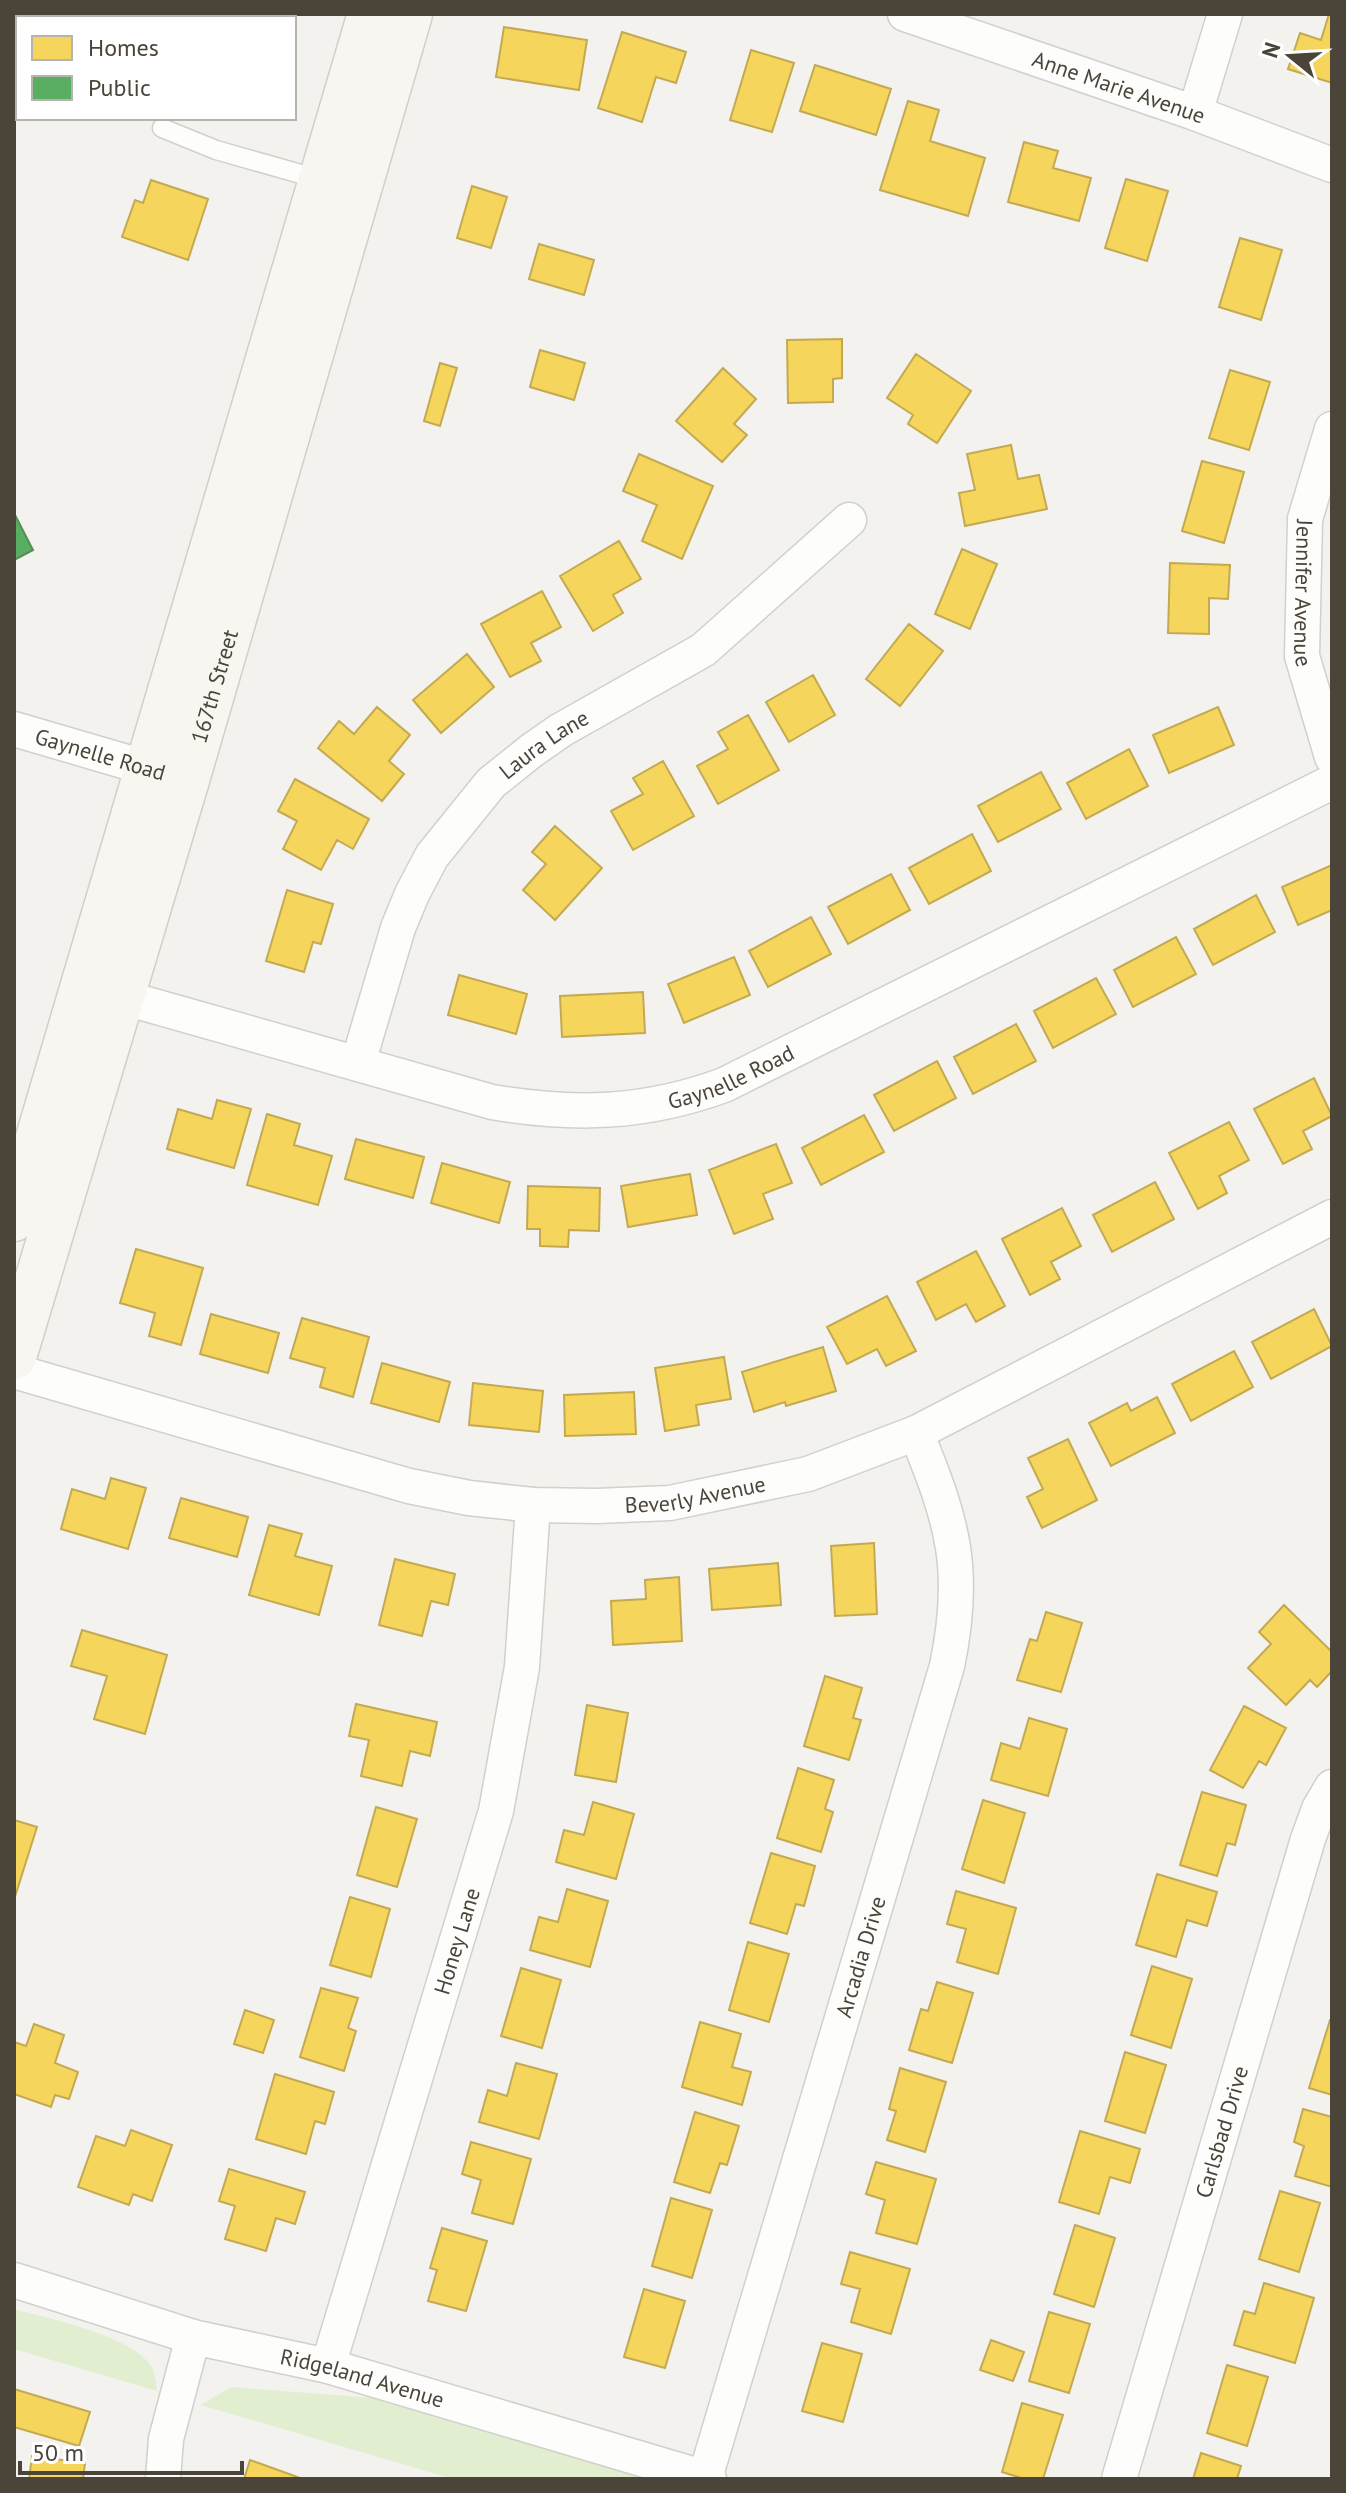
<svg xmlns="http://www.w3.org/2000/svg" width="1346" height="2493" font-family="'PT Sans',sans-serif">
<rect width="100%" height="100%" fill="#f4f2ee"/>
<path fill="#e1eecf" d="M 14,2309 C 49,2319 132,2335 152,2367 C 155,2373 156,2385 157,2391 L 14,2349 Z
M 231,2387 L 374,2398 L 647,2479 L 453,2479 L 201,2405 Z"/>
<path fill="#f6d55c" stroke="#c3aa52" stroke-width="2" d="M 1329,14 L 1332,14 L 1332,83 L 1288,69 L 1300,33 L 1321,40 Z
M 504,27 L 587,40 L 579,90 L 496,77 Z
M 622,32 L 686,52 L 676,83 L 656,77 L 642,122 L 598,108 Z
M 751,50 L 794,63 L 772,132 L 730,120 Z
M 815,65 L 891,89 L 876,135 L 800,111 Z
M 908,101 L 939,110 L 930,141 L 985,158 L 968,216 L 880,190 Z
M 1024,142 L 1058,151 L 1053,168 L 1091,178 L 1079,221 L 1008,202 Z
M 1126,179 L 1168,191 L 1147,261 L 1105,248 Z
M 151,180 L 208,199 L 188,260 L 122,237 L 135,200 L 143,203 Z
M 472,186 L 507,197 L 491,248 L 457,238 Z
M 1240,238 L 1282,250 L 1261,320 L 1219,307 Z
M 539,244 L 594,260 L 584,295 L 529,279 Z
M 842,339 L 842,378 L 833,379 L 833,402 L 788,403 L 787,340 Z
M 540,350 L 585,363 L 574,400 L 530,387 Z
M 916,354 L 971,391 L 937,443 L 908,424 L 913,415 L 887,398 Z
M 440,363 L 457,368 L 440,426 L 424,421 Z
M 723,368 L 756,399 L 734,424 L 747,435 L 722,462 L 676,421 Z
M 1230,370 L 1270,382 L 1249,450 L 1209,438 Z
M 1011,445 L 1018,479 L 1039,475 L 1047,509 L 965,526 L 959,493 L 975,490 L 967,454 Z
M 639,454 L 713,486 L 682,559 L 642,541 L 657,505 L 623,491 Z
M 1202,461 L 1244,472 L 1224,543 L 1182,531 Z
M 619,541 L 641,579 L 613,595 L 623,613 L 593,631 L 560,576 Z
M 962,549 L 997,564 L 970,629 L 935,614 Z
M 1170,563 L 1230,565 L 1228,599 L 1209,598 L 1209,634 L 1168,633 Z
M 542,591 L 561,627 L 531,643 L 541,661 L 510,677 L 481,624 Z
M 909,624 L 943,651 L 900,706 L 866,679 Z
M 467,654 L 494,687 L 441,733 L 413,700 Z
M 813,675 L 835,715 L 789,742 L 766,702 Z
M 377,707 L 410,735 L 389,761 L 404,774 L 382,801 L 318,748 L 339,721 L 354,734 Z
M 1218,707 L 1234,745 L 1169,773 L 1153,735 Z
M 748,715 L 779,770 L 718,804 L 697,766 L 728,749 L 718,732 Z
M 1129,749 L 1148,786 L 1086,819 L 1067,783 Z
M 663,761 L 694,816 L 633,850 L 611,811 L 643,794 L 633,778 Z
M 1041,772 L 1061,809 L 998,842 L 978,806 Z
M 295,779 L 369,819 L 353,849 L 337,840 L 321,870 L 283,849 L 297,821 L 278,811 Z
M 555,826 L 602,868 L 555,920 L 523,890 L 546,864 L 532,852 Z
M 972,834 L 991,871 L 929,904 L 909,868 Z
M 1332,865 L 1332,910 L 1298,925 L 1282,887 Z
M 891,874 L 910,910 L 848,944 L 828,907 Z
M 287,890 L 333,904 L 321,944 L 313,942 L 304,972 L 266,961 Z
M 1256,895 L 1275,932 L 1213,965 L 1194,929 Z
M 811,917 L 831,954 L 768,987 L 749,951 Z
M 1176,937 L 1196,974 L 1133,1007 L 1114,970 Z
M 734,957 L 750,995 L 684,1023 L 668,984 Z
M 459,975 L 527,994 L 516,1034 L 448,1015 Z
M 1096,978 L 1116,1014 L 1053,1048 L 1034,1011 Z
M 643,992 L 645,1033 L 562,1037 L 560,996 Z
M 1016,1024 L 1036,1061 L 973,1094 L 954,1057 Z
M 937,1061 L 956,1098 L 894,1131 L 874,1095 Z
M 1314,1078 L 1332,1116 L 1303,1131 L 1312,1149 L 1283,1164 L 1254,1109 Z
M 217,1100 L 251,1109 L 234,1168 L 167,1149 L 178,1109 L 212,1119 Z
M 267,1114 L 300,1124 L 294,1145 L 332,1156 L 318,1205 L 247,1185 Z
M 864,1115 L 884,1152 L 821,1185 L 802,1148 Z
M 1229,1122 L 1249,1160 L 1219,1176 L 1227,1193 L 1198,1209 L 1169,1153 Z
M 356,1139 L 424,1157 L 413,1198 L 345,1179 Z
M 776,1144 L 792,1183 L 763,1194 L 773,1219 L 734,1234 L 709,1170 Z
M 442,1163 L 510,1182 L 499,1223 L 431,1203 Z
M 690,1174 L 697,1215 L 628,1227 L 621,1186 Z
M 1155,1182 L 1174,1219 L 1112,1252 L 1093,1215 Z
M 528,1186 L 600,1188 L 599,1231 L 569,1230 L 568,1247 L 540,1246 L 540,1229 L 527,1229 Z
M 1062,1208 L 1081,1246 L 1051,1262 L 1060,1279 L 1030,1295 L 1002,1239 Z
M 136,1249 L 203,1268 L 181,1345 L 149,1336 L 155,1313 L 120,1303 Z
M 976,1251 L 1005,1306 L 976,1322 L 966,1304 L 936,1320 L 917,1282 Z
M 887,1296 L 916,1351 L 886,1366 L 877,1349 L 847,1364 L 827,1327 Z
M 1314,1309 L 1332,1346 L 1271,1379 L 1252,1342 Z
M 211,1314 L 279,1333 L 268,1373 L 200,1354 Z
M 302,1318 L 369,1337 L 353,1397 L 320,1387 L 325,1368 L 290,1358 Z
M 823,1347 L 836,1391 L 786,1406 L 785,1402 L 754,1412 L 742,1372 Z
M 1234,1351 L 1253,1387 L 1191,1421 L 1172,1384 Z
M 724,1357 L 731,1399 L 696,1405 L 699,1425 L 665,1431 L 655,1368 Z
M 382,1363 L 450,1382 L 439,1422 L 371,1403 Z
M 473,1383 L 543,1391 L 539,1432 L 469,1425 Z
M 634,1392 L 636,1434 L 565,1436 L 564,1395 Z
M 1157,1397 L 1175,1433 L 1111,1466 L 1089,1423 L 1127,1403 L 1131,1411 Z
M 1068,1439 L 1097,1500 L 1042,1528 L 1027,1497 L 1043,1489 L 1028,1458 Z
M 111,1478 L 146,1488 L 128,1549 L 61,1529 L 72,1489 L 105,1499 Z
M 181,1498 L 248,1517 L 237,1557 L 169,1538 Z
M 269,1525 L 302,1534 L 295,1556 L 332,1566 L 319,1615 L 249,1595 Z
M 874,1543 L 877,1614 L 835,1616 L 831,1546 Z
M 395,1559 L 455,1574 L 448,1605 L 431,1601 L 422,1636 L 379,1625 Z
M 778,1563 L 781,1605 L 712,1610 L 709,1569 Z
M 679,1577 L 682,1641 L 613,1645 L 611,1601 L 646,1599 L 645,1580 Z
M 1284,1605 L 1332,1652 L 1332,1671 L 1317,1687 L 1310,1680 L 1286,1705 L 1248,1668 L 1271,1644 L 1259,1632 Z
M 1046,1612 L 1082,1623 L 1061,1692 L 1017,1680 L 1030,1639 L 1037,1641 Z
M 82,1630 L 167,1655 L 145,1734 L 94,1719 L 107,1676 L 71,1666 Z
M 825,1676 L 862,1688 L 853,1718 L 861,1720 L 849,1760 L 804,1746 Z
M 356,1704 L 437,1722 L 430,1756 L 410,1751 L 402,1786 L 361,1776 L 369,1740 L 349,1736 Z
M 587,1705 L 628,1713 L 616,1782 L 575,1775 Z
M 1244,1706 L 1286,1728 L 1266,1765 L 1259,1761 L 1243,1788 L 1210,1770 Z
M 1029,1718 L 1067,1729 L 1048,1796 L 991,1780 L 1001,1743 L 1020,1749 Z
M 798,1768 L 834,1780 L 825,1809 L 833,1812 L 821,1852 L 777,1838 Z
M 1202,1792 L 1246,1805 L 1235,1845 L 1227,1843 L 1217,1876 L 1180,1865 Z
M 983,1800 L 1025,1813 L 1004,1883 L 962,1869 Z
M 593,1802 L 634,1814 L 616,1879 L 556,1862 L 564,1830 L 584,1835 Z
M 376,1807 L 417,1819 L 397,1887 L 357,1875 Z
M 14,1820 L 37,1827 L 14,1900 Z
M 771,1853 L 815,1866 L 804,1906 L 796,1904 L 787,1934 L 750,1923 Z
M 1157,1874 L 1217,1892 L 1207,1926 L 1187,1920 L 1176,1957 L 1136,1945 Z
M 567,1889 L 608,1901 L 590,1967 L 530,1950 L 539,1917 L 558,1922 Z
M 956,1891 L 1016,1908 L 998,1974 L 957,1962 L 966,1929 L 947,1924 Z
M 350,1897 L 390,1909 L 371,1977 L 330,1965 Z
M 748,1942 L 789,1954 L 769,2022 L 729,2010 Z
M 1152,1966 L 1192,1979 L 1171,2048 L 1131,2035 Z
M 521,1968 L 561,1980 L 542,2048 L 501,2036 Z
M 937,1982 L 973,1993 L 952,2063 L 909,2050 L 921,2009 L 928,2011 Z
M 321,1988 L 358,1998 L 348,2028 L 356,2031 L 344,2071 L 300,2057 Z
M 245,2010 L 274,2020 L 263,2053 L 234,2044 Z
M 1330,2020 L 1332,2020 L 1332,2095 L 1309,2088 Z
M 700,2022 L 741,2034 L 732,2067 L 751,2072 L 742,2105 L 682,2087 Z
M 34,2024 L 64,2035 L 55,2063 L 78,2072 L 69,2099 L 55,2095 L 51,2107 L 14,2094 L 14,2042 L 26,2046 Z
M 1125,2052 L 1166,2065 L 1145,2133 L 1105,2121 Z
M 516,2063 L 557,2074 L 539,2139 L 479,2122 L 488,2090 L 507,2096 Z
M 900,2068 L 946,2082 L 925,2152 L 887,2140 L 896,2111 L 889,2109 Z
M 275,2074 L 334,2092 L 325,2124 L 315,2121 L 306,2154 L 256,2139 Z
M 1303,2109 L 1332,2117 L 1332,2187 L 1295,2176 L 1304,2146 L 1294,2142 Z
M 695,2112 L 739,2126 L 727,2165 L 720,2163 L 710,2193 L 674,2182 Z
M 131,2130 L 172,2145 L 152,2201 L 133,2194 L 129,2205 L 78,2187 L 96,2136 L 125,2146 Z
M 1080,2131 L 1140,2149 L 1130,2183 L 1110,2177 L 1099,2214 L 1059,2202 Z
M 471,2142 L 531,2159 L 513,2224 L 472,2213 L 481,2180 L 462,2174 Z
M 876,2162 L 936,2179 L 917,2244 L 876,2233 L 885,2200 L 866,2194 Z
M 229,2169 L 305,2192 L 295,2224 L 276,2218 L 266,2251 L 225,2239 L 235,2206 L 219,2201 Z
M 1280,2191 L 1320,2203 L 1299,2272 L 1259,2259 Z
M 671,2198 L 712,2210 L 692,2278 L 652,2266 Z
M 1075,2225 L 1115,2238 L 1094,2307 L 1054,2294 Z
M 442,2228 L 487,2241 L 466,2311 L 428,2301 L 437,2270 L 430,2268 Z
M 850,2252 L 910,2269 L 891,2334 L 851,2322 L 860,2289 L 841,2284 Z
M 1264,2283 L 1314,2298 L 1295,2363 L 1234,2345 L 1244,2311 L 1255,2314 Z
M 644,2289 L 685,2301 L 665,2368 L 624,2357 Z
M 1049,2312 L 1090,2324 L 1069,2393 L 1029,2381 Z
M 991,2340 L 1024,2352 L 1013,2381 L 980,2370 Z
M 822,2343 L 862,2354 L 843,2422 L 802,2411 Z
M 1227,2365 L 1268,2377 L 1247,2446 L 1207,2433 Z
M 14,2389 L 90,2412 L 79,2446 L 14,2427 Z
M 1022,2403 L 1063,2415 L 1043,2479 L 1025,2479 L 1002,2472 Z
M 1201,2453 L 1241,2466 L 1237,2479 L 1193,2479 Z
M 32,2456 L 85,2463 L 83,2479 L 29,2479 Z
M 250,2460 L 303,2479 L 244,2479 Z"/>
<path fill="#5aae61" stroke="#568e55" stroke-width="2" d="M 14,513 L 33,550 L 14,560 Z"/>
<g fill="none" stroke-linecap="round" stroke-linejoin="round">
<defs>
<path id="lane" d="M 162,128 L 216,150 L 322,180"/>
<g id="street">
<path id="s1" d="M 905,14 L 1195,113 L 1332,165"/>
<path d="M 1195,113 L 1225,14"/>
<path id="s2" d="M 1332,429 L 1305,519 L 1302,656 L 1332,757"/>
<path id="s3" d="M 14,729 L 171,775"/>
<path id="s4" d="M 99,988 L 122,997 L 492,1102 C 574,1116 645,1114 724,1085 L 1332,782"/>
<path id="s5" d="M 358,1063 L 398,928 L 412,894 L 432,856 L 491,783 L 531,751 L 561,730 L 703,650 L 849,520"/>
<path id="s6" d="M 14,1371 L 409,1486 L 469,1498 L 533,1505 L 597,1506 L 670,1503 L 808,1474 L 916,1433 L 1332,1217"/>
<path id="s7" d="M 14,2280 L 193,2337 L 328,2366 L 709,2479"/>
<path id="s8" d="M 328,2366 L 496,1811 L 522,1667 L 533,1505"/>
<path id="s9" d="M 705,2478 L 947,1666 C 967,1570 953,1522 916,1433"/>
<path d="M 163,2479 L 166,2439 L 193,2337"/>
<path id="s10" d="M 1119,2479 L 1308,1839 L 1319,1809 L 1332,1787"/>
</g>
<g id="secondary">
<path d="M 14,1219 L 370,14"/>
<path id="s11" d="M 14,1357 L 187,780 L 410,14"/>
</g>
</defs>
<use href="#lane" stroke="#d2d0cb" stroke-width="21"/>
<use href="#street" stroke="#d2d0cb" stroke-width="37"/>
<use href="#secondary" stroke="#d3cfc5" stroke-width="47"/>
<use href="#lane" stroke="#fdfdfc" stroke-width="18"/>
<use href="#street" stroke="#fdfdfc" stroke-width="34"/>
<use href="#secondary" stroke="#f7f6f1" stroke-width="44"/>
</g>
<g text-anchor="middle" stroke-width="8" stroke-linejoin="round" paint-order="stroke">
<g font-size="22" fill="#4b4439" stroke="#fff">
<text dy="8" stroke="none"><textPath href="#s1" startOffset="226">Anne Marie Avenue</textPath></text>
<text dy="8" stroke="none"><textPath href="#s2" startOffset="168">Jennifer Avenue</textPath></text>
<text dy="8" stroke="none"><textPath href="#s11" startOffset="700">167th Street</textPath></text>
<text dy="8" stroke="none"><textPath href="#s5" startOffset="380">Laura Lane</textPath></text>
<text dy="8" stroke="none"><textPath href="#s3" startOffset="90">Gaynelle Road</textPath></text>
<text dy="8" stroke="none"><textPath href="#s4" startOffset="654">Gaynelle Road</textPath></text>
<text dy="8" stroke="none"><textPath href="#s6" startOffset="700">Beverly Avenue</textPath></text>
<text dy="8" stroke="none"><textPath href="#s8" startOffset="444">Honey Lane</textPath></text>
<text dy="8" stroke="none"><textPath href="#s9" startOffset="544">Arcadia Drive</textPath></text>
<text dy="8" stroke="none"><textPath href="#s10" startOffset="362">Carlsbad Drive</textPath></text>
<text dy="8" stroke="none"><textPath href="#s7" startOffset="362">Ridgeland Avenue</textPath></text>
</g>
</g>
<rect width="1346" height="2493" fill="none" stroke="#4b4439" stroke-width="32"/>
<rect x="16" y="16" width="280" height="104" fill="#ffffff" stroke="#b7b4b0" stroke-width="2"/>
<rect x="32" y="36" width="40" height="24" fill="#f6d55c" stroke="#b7b4b0" stroke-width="2"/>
<text x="88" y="56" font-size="24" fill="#4b4439">Homes</text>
<rect x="32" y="76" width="40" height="24" fill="#5aae61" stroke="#b7b4b0" stroke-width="2"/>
<text x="88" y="96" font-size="24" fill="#4b4439">Public</text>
<g transform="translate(1290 56) rotate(288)" stroke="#ffffff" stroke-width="6" paint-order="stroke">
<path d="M0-6L14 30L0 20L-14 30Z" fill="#4b4439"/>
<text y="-12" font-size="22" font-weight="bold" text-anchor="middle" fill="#4b4439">N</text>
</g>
<path d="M20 2461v12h222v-12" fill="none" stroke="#4b4439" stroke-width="4"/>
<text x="32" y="2461" font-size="24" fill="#4b4439" stroke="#ffffff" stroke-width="6" paint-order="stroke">50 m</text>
</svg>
